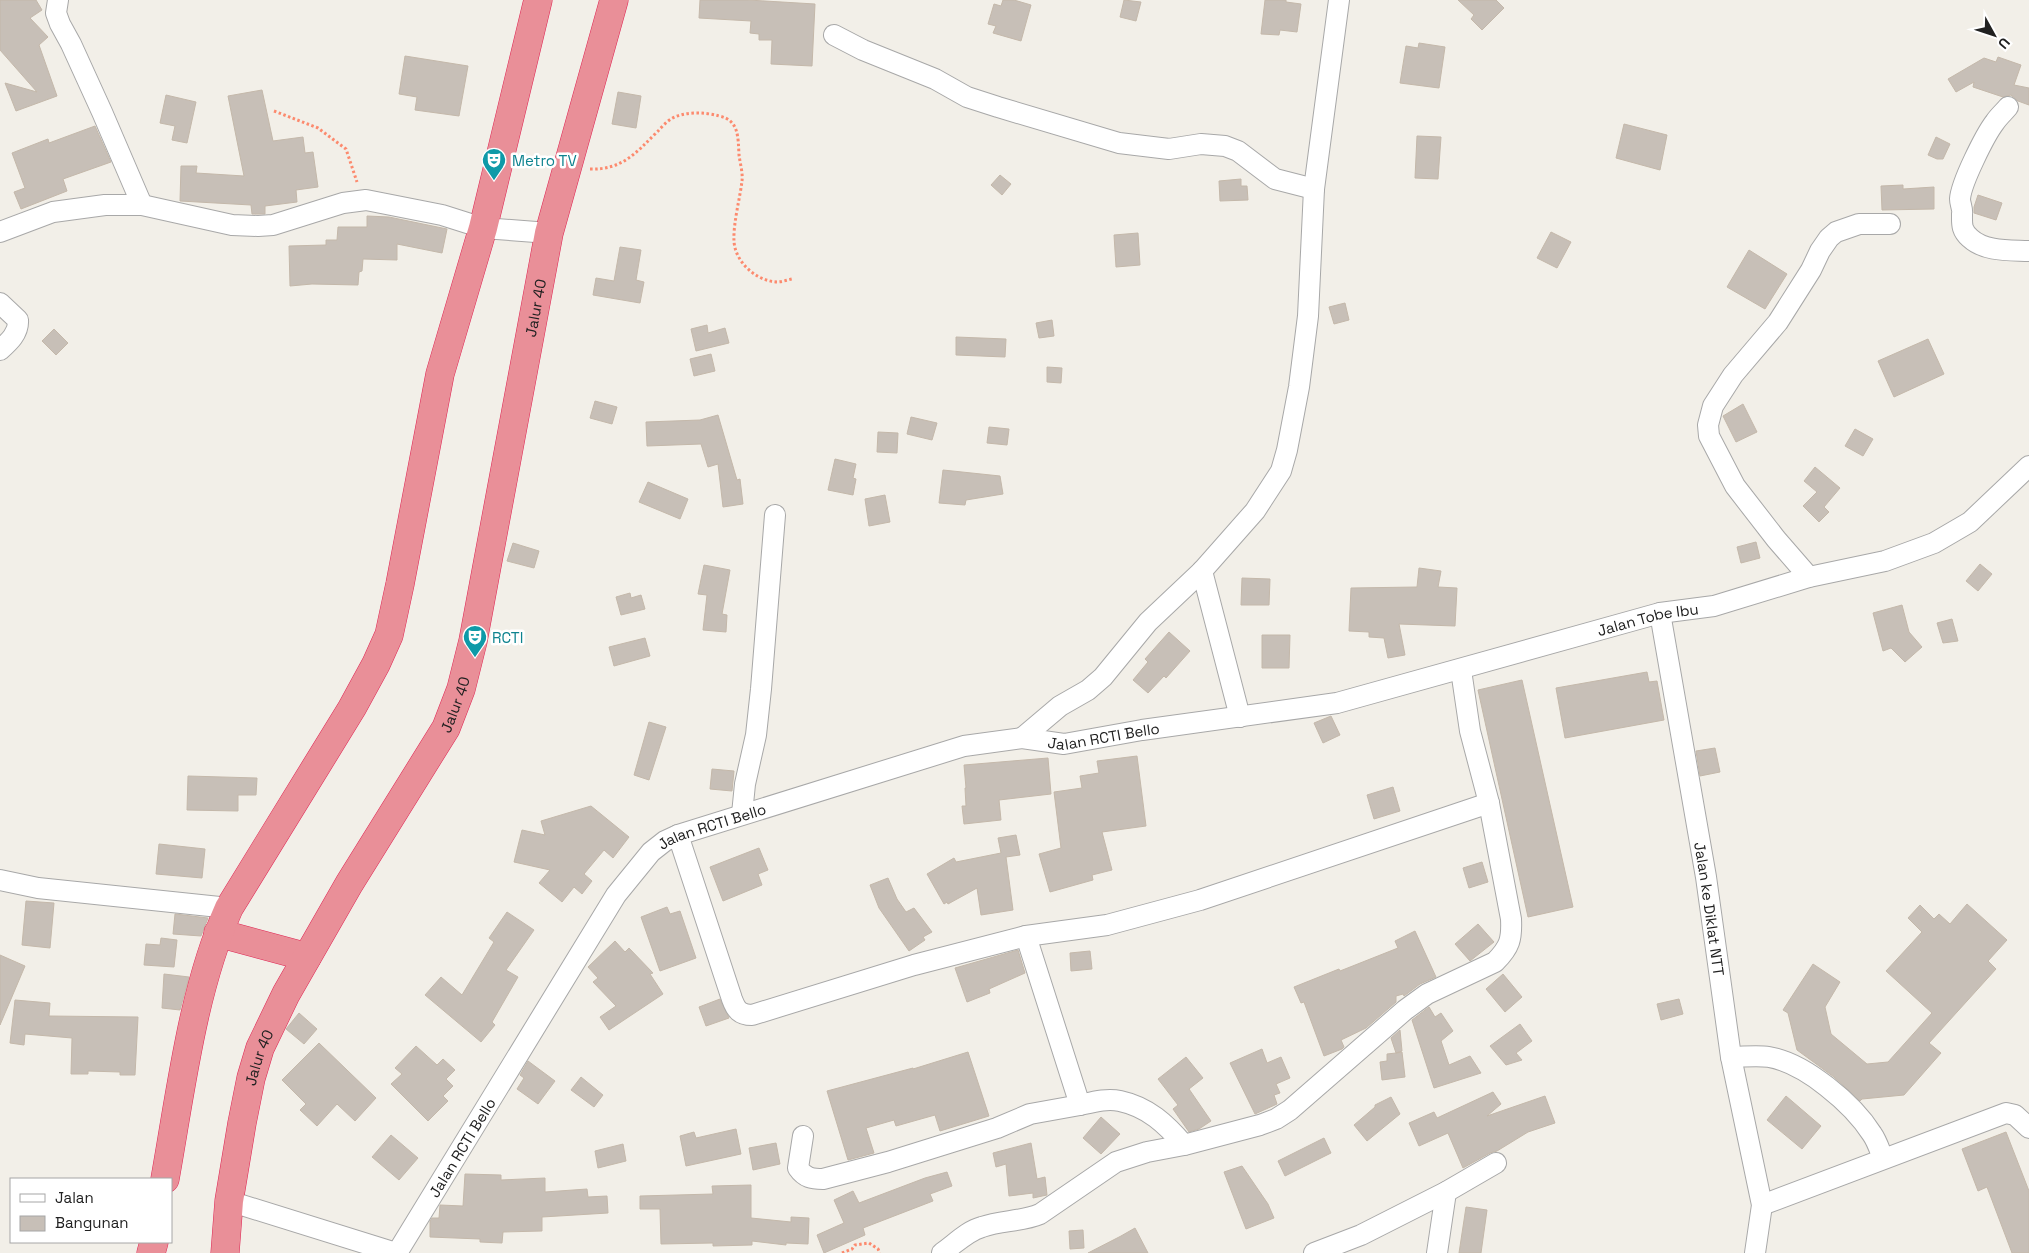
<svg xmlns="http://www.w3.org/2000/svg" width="2029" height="1253" viewBox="0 0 2029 1253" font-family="'Space Grotesk',sans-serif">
  <rect width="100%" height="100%" fill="#f2efe8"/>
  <path fill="#c7bfb7" stroke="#c4b8aa" d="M0 0H36L42 10 30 18 48 37 39 45 57 96 16 111 5 83 37 92 0 50Z
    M700 0H748L815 4 812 66 771 64 772 40H759V34L750 33 751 21 699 18Z
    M1003 0H1014L1031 5 1021 41 993 33 996 26 988 24 994 4 1001 6Z
    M1124 0 1141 2 1136 21 1120 17Z
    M1265 0H1286V2L1301 4 1297 32 1280 30 1279 35 1261 34Z
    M1458 0H1496L1504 8 1482 30 1471 19 1474 15Z
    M1419 43 1445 47 1439 88 1400 83 1406 46 1418 48Z
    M405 56 468 66 459 116 415 110 417 97 399 94Z
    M1998 57 2021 65 2014 85 2029 88V105L2018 101 2011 95 2003 97 1973 87 1974 82 1956 92 1948 79 1984 58 1996 62Z
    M262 90 273 141 303 137 305 153 313 152 318 187 296 190 297 202 265 206V214H252L251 205 180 201 181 166H197L196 173 244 176 228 96Z
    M618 92 641 96 636 128 612 124Z
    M166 95 196 102 187 143 172 140 175 126 160 123Z
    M1624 124 1667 135 1660 170 1616 158Z
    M95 126 111 162 63 179 67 191 21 209 14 192 25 188 12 153 48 139 49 143Z
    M1417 136 1441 137 1438 179 1415 178Z
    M1936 137 1950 144 1943 159H1937L1928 155Z
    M1000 175 1011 184 1002 195 991 185Z
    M1241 179V186H1247L1248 200 1220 201 1219 181Z
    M1903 185V189L1934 187V209L1882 210 1881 186Z
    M1978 195 2002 203 1996 220 1974 213V207Z
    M367 216 389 217 447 229 442 253 397 244V260L363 259 362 271 359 272 358 285 312 284 290 286 289 246 326 245V240H337L338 227H367Z
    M1551 232 1571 242 1557 268 1537 258Z
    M1138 233 1140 265 1116 267 1114 235Z
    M620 247 641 250 636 280 644 282 640 303 593 295 596 278 614 281Z
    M1749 250 1787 274 1765 309 1727 287Z
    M1345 303 1349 320 1334 324 1329 307Z
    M1052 320 1054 336 1039 338 1036 323Z
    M707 325 708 333 725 328 729 343 696 351 691 329Z
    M54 329 68 343 56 355 42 341Z
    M956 337 1006 339 1005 357 956 355Z
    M1928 339 1944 374 1894 397 1878 361Z
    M711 354 715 371 694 376 690 359Z
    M1047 367 1062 368 1061 383 1047 382Z
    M595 401 617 407 612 424 590 418Z
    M1743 404 1757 432 1736 442 1723 416Z
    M718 415 737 480 740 479 743 504 723 507 718 464 708 467 701 444 647 446 646 422 700 420Z
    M911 417 937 423 932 440 907 434Z
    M989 427 1009 429 1007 445 987 443Z
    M1855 429 1873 439 1863 456 1845 446Z
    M878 432 898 433 897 453 877 452Z
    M835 459 856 464 853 478 856 479 853 495 828 490Z
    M1815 467 1840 488 1824 507 1829 512 1819 522 1803 506 1817 492 1804 481Z
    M943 470 1000 476 1003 494 966 500 965 505 939 503Z
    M648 482 688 499 680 519 639 502Z
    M885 495 890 522 869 526 865 499Z
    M1756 542 1760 558 1741 563 1737 547Z
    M513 543 539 551 534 568 507 561Z
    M1980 564 1992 574 1978 591 1966 581Z
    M704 565 730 570 722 614 727 615 726 632 703 630 707 595 698 594Z
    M1419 568 1441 571 1438 587 1457 588 1455 626 1399 624 1405 655 1388 658 1384 638 1369 637V632L1349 631 1351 588 1417 587Z
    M1242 578 1270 579 1269 605H1241Z
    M630 593 631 598 641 595 645 609 621 615 616 597Z
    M1902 605 1909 632 1922 647 1905 662 1891 648 1883 651 1873 613Z
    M1952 619 1958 641 1943 643 1937 623Z
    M1169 632 1190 651 1166 678 1164 676 1148 693 1133 680 1148 662 1145 659Z
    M1262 635H1290L1289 668H1262Z
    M645 638 650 656 614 666 609 647Z
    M1647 672 1649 682 1657 681 1664 720 1565 738 1556 688Z
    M1522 680 1573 907 1528 917 1478 690Z
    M1331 716 1340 735 1323 743 1314 723Z
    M649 722 666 727 649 780 634 775Z
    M1715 748 1720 772 1700 776 1696 751Z
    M1137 756 1146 826 1102 832 1112 870 1092 875 1093 880 1050 892 1039 854 1061 848 1054 792 1082 788 1080 776 1099 773 1097 761Z
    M1048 758 1051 794 999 800 1001 820 964 824 962 806H966L965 788H966L964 765Z
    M712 769 734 771 732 791 710 789Z
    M188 776 257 778 256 795H238V811L187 810Z
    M1393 787 1400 811 1374 819 1367 795Z
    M591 806 629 837 613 858 604 850 584 874 592 881 582 894 574 887 562 902 539 883 550 870 514 862 522 830 545 835 541 821Z
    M1016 835 1020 855 1006 857 1013 910 981 915 977 888 948 904 947 902 944 904 927 874 954 858 956 862 1001 853 998 838Z
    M159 844 205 849 202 878 156 874Z
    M759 848 768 870 758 874 762 885 723 901 710 867Z
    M1482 862 1488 882 1469 888 1463 868Z
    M888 878 897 899 906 912 914 908 932 932 923 937 925 940 909 951 879 908 870 885Z
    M26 901 54 903 50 948 22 945Z
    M1967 904 2007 940 1988 961 1996 969 1929 1043 1941 1053 1904 1095 1862 1099 1860 1101 1834 1077 1797 1050 1788 1013 1783 1010 1813 964 1840 982 1825 1007 1831 1034 1867 1064 1888 1062 1932 1013 1886 971 1922 932 1908 918 1920 905 1934 919 1939 914 1950 924Z
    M667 907 670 914 680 911 696 958 660 971 641 917Z
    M507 912 534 930 506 970 518 977 492 1022 495 1025 481 1042 425 995 441 977 462 995 494 942 489 938Z
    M175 914 208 918 201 936 173 934Z
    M1478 924 1494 942 1470 961 1455 944Z
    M1415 931 1436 977 1420 984 1404 996 1403 994 1396 996V1002L1366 1028 1341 1040 1344 1047 1342 1049 1324 1056 1304 1002 1301 1003 1294 987 1339 969 1340 971 1398 948 1395 941Z
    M161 938 177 940 174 967 144 965 146 944 160 945Z
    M615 941 625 952 629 948 653 973 650 974 663 994 609 1030 600 1017 616 1006 593 982 598 978 588 967Z
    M1018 950 1025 973 989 989 990 993 967 1002 955 968Z
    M1090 951 1092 969 1071 971 1070 953Z
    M0 955 25 966 0 1025Z
    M164 974 189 977 180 1010 162 1008Z
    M1503 974 1522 997 1505 1012 1486 989Z
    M720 999 729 1018 706 1026 699 1007Z
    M1679 999 1683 1014 1661 1020 1657 1004Z
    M15 1000 50 1003 49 1016 138 1017 135 1075H120V1072L88 1071V1074H71L72 1038 25 1034 24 1045 10 1043Z
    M1429 1007 1435 1017 1441 1013 1453 1031 1441 1041 1449 1065 1470 1056 1481 1073 1434 1088 1412 1020Z
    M299 1013 317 1029 304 1044 286 1029Z
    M1520 1024 1532 1041 1516 1053 1522 1060 1506 1065 1490 1046Z
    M1400 1030 1402 1051 1396 1053 1402 1052 1405 1077 1382 1080 1380 1062 1387 1061V1054L1396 1053 1391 1038Z
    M319 1043 376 1098 355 1121 337 1104 317 1126 300 1110 306 1104 282 1080Z
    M416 1046 437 1065 443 1059 455 1070 446 1079 453 1086 443 1096 448 1101 428 1121 391 1084 402 1074 395 1068Z
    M1262 1049 1267 1063 1281 1057 1290 1078 1276 1084 1280 1093 1274 1095 1277 1104 1255 1114 1230 1063Z
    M968 1052 989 1116 940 1131 935 1115 896 1126 894 1120 866 1128 874 1153 848 1160 827 1091 913 1068V1069Z
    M1186 1057 1203 1078 1189 1089 1211 1121 1199 1129 1189 1132 1173 1109 1178 1105 1158 1079Z
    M528 1061 555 1081 538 1104 517 1089 524 1078 520 1075Z
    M581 1077 603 1095 594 1107 571 1090Z
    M1493 1092 1501 1104 1487 1116 1545 1096 1555 1123 1528 1132 1497 1151 1490 1153 1463 1168 1448 1133 1419 1146 1409 1123 1434 1112 1437 1118Z
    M1786 1096 1821 1126 1802 1149 1767 1120Z
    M1391 1097 1400 1114 1367 1141 1354 1125 1375 1107V1105Z
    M1101 1117 1120 1134 1101 1154 1083 1138Z
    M736 1129 741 1154 686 1166 680 1136 694 1132 696 1138Z
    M2006 1132 2029 1191V1253H2012L1987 1187 1978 1191 1962 1149Z
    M391 1135 418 1158 399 1180 372 1157Z
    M1324 1138 1331 1153 1285 1176 1278 1161Z
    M776 1143 780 1164 753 1170 749 1148Z
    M1031 1143 1037 1179 1045 1177 1047 1195 1033 1198V1193L1009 1196 1006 1164 996 1167 993 1153Z
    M623 1144 626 1161 598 1168 595 1151Z
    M1242 1166 1268 1204 1274 1218 1246 1229 1224 1172Z
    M947 1172 952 1186 930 1194 933 1201 863 1228 865 1235 824 1253 817 1235 844 1223 834 1200 853 1191 859 1203 925 1178Z
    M465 1174 501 1175V1180L545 1178V1192L587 1189 588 1197 607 1196 608 1213 542 1217V1231L503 1232 502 1243 480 1242V1239L430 1237V1221L432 1218H439L440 1205 463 1206Z
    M751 1185V1218L791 1222V1217L809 1218 808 1244 786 1243V1245L752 1241V1245L713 1246V1243L661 1244 660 1209H640V1196L713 1194 712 1186Z
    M1466 1207 1487 1210 1481 1253H1459Z
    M1135 1228 1148 1253H1088L1121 1236Z
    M1083 1230 1084 1248 1070 1249 1069 1231Z"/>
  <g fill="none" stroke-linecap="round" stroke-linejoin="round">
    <g stroke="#a8a8a8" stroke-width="22">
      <g id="minor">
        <path d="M58 0 56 13 60 24 71 44 102 112 142 205"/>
        <path d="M834 35 863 50 935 79 967 97 998 107 1119 143 1169 149 1201 144 1225 146 1238 151 1275 179 1314 189"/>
        <path d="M2008 107C2004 112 1999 116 1995 122 1985 135 1961 183 1960 199 1960 204 1963 209 1962 214 1962 224 1961 230 1970 238 1985 252 2010 250 2029 251"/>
        <path d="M0 232 53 212 105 205H142L232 225 258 226 273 225 343 203 366 200 442 215 483 228 549 233"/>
        <path d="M0 303 18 320C19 333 9 342 0 350"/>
        <path d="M1202 571 1240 717"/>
        <path d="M1809 577 1776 539 1735 486 1709 436 1708 425 1713 406 1733 375 1778 322 1811 270 1820 251 1829 238 1836 232 1859 224H1890"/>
        <path id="s1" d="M1660 613 1706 877 1731 1057 1762 1205 1755 1253"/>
        <path d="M1022 738 1060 706 1088 690 1103 677 1148 622 1202 571 1255 511 1281 471 1287 450 1299 387 1308 316 1314 189 1339 0"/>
        <path d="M742 814 745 784 756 735 761 689 775 515"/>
        <path d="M678 835 732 999C736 1010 740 1015 752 1015L914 965 1026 936 1080 1105C1093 1102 1107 1098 1120 1101 1148 1107 1166 1124 1184 1145"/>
        <path d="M0 880 38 888 229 908"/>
        <path d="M1026 936 1107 925 1200 900 1489 803"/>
        <path d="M1731 1057C1743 1057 1757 1055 1769 1057 1805 1063 1853 1104 1872 1134 1877 1141 1880 1151 1883 1158"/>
        <path d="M803 1136 798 1168C805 1178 812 1179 823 1179L888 1162 997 1128 1030 1114 1080 1105"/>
        <path d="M229 1201 396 1253"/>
        <path d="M1762 1205 2006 1113 2015 1115 2029 1128"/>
        <path id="s2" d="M397 1253 616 895 651 852 665 841 678 835 964 746 1022 738 1064 744 1142 730 1337 703 1660 613 1714 606 1809 577 1885 561 1934 543 1970 522 2029 466"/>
        <path d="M942 1253C955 1244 967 1231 982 1227 1001 1220 1021 1222 1040 1214L1116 1162 1147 1152 1184 1145 1260 1125 1276 1119 1290 1110 1405 1010 1427 994 1495 962C1510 947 1512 939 1511 919L1489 803 1470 731 1461 670"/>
        <path d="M1314 1253 1361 1235 1446 1192 1496 1163"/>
        <path d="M1437 1253 1446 1192"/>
      </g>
    </g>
    <g stroke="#df2654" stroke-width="29">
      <g id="highway">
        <path d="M218 933 307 957"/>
        <path d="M165 1179C181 1090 192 992 229 908L352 708 376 664 389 635 400 584 440 374 483 228 538 0"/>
        <path d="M151 1253 154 1242"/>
        <path id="s3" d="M225 1253 229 1201 242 1123 251 1078 260 1048 286 994 349 884 446 728 461 689 473 641 549 233 614 0"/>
      </g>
    </g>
    <path stroke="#fc8a6e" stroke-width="3" stroke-dasharray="2.5 2.5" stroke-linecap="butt" d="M274 111 318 128 346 149 357 182
      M590 169C622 170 636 153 657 132 661 128 666 122 671 119 684 111 705 112 719 116 739 120 738 137 739 155 740 163 743 173 742 181 740 198 733 224 734 241 735 262 756 281 777 282 782 282 787 280 792 279
      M842 1253 852 1249 855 1245 869 1243 878 1249 880 1253"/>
    <use href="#minor" stroke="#fff" stroke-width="20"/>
    <use href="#highway" stroke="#e98f98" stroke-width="28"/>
  </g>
  <defs>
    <g id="theatre-pin" transform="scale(1.25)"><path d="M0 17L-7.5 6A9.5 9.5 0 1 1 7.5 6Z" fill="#0f9aa8" stroke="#fff"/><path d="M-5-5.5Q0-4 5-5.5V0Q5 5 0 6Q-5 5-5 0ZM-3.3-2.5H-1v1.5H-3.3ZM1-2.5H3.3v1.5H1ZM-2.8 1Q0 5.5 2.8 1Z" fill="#fff"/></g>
  </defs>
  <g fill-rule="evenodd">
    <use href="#theatre-pin" x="494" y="160"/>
    <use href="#theatre-pin" x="475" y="637"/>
  </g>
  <g text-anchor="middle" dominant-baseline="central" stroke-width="5" stroke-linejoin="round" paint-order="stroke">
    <g font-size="15" fill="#0d838f" stroke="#fff" text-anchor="start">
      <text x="512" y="160">Metro TV</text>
      <text x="492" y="637">RCTI</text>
    </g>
    <g font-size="15" fill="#212121" stroke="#fff">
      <text stroke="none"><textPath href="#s3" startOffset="1009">Jalur 40</textPath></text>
      <text stroke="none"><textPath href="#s2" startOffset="1506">Jalan Tobe Ibu</textPath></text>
      <text stroke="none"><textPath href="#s3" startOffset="604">Jalur 40</textPath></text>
      <text stroke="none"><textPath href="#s2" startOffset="948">Jalan RCTI Bello</textPath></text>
      <text stroke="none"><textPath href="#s2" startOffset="542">Jalan RCTI Bello</textPath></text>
      <text stroke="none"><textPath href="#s1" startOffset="300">Jalan ke Diklat NTT</textPath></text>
      <text stroke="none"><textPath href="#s3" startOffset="199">Jalur 40</textPath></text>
      <text stroke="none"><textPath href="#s2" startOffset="124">Jalan RCTI Bello</textPath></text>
    </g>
  </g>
  <rect x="10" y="1178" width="162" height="65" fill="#ffffff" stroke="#a6a6a6"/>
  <rect x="20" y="1194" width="25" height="8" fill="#ffffff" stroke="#a6a6a6"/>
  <text x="55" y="1203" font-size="15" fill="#212121">Jalan</text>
  <rect x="20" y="1216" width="25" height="15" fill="#c7bfb7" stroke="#a6a6a6"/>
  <text x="55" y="1228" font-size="15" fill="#212121">Bangunan</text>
  <g transform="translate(1994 35) rotate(130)" stroke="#ffffff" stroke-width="4" paint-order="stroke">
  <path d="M0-4L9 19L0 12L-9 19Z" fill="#212121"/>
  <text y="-8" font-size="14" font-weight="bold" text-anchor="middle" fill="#212121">U</text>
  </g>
</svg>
